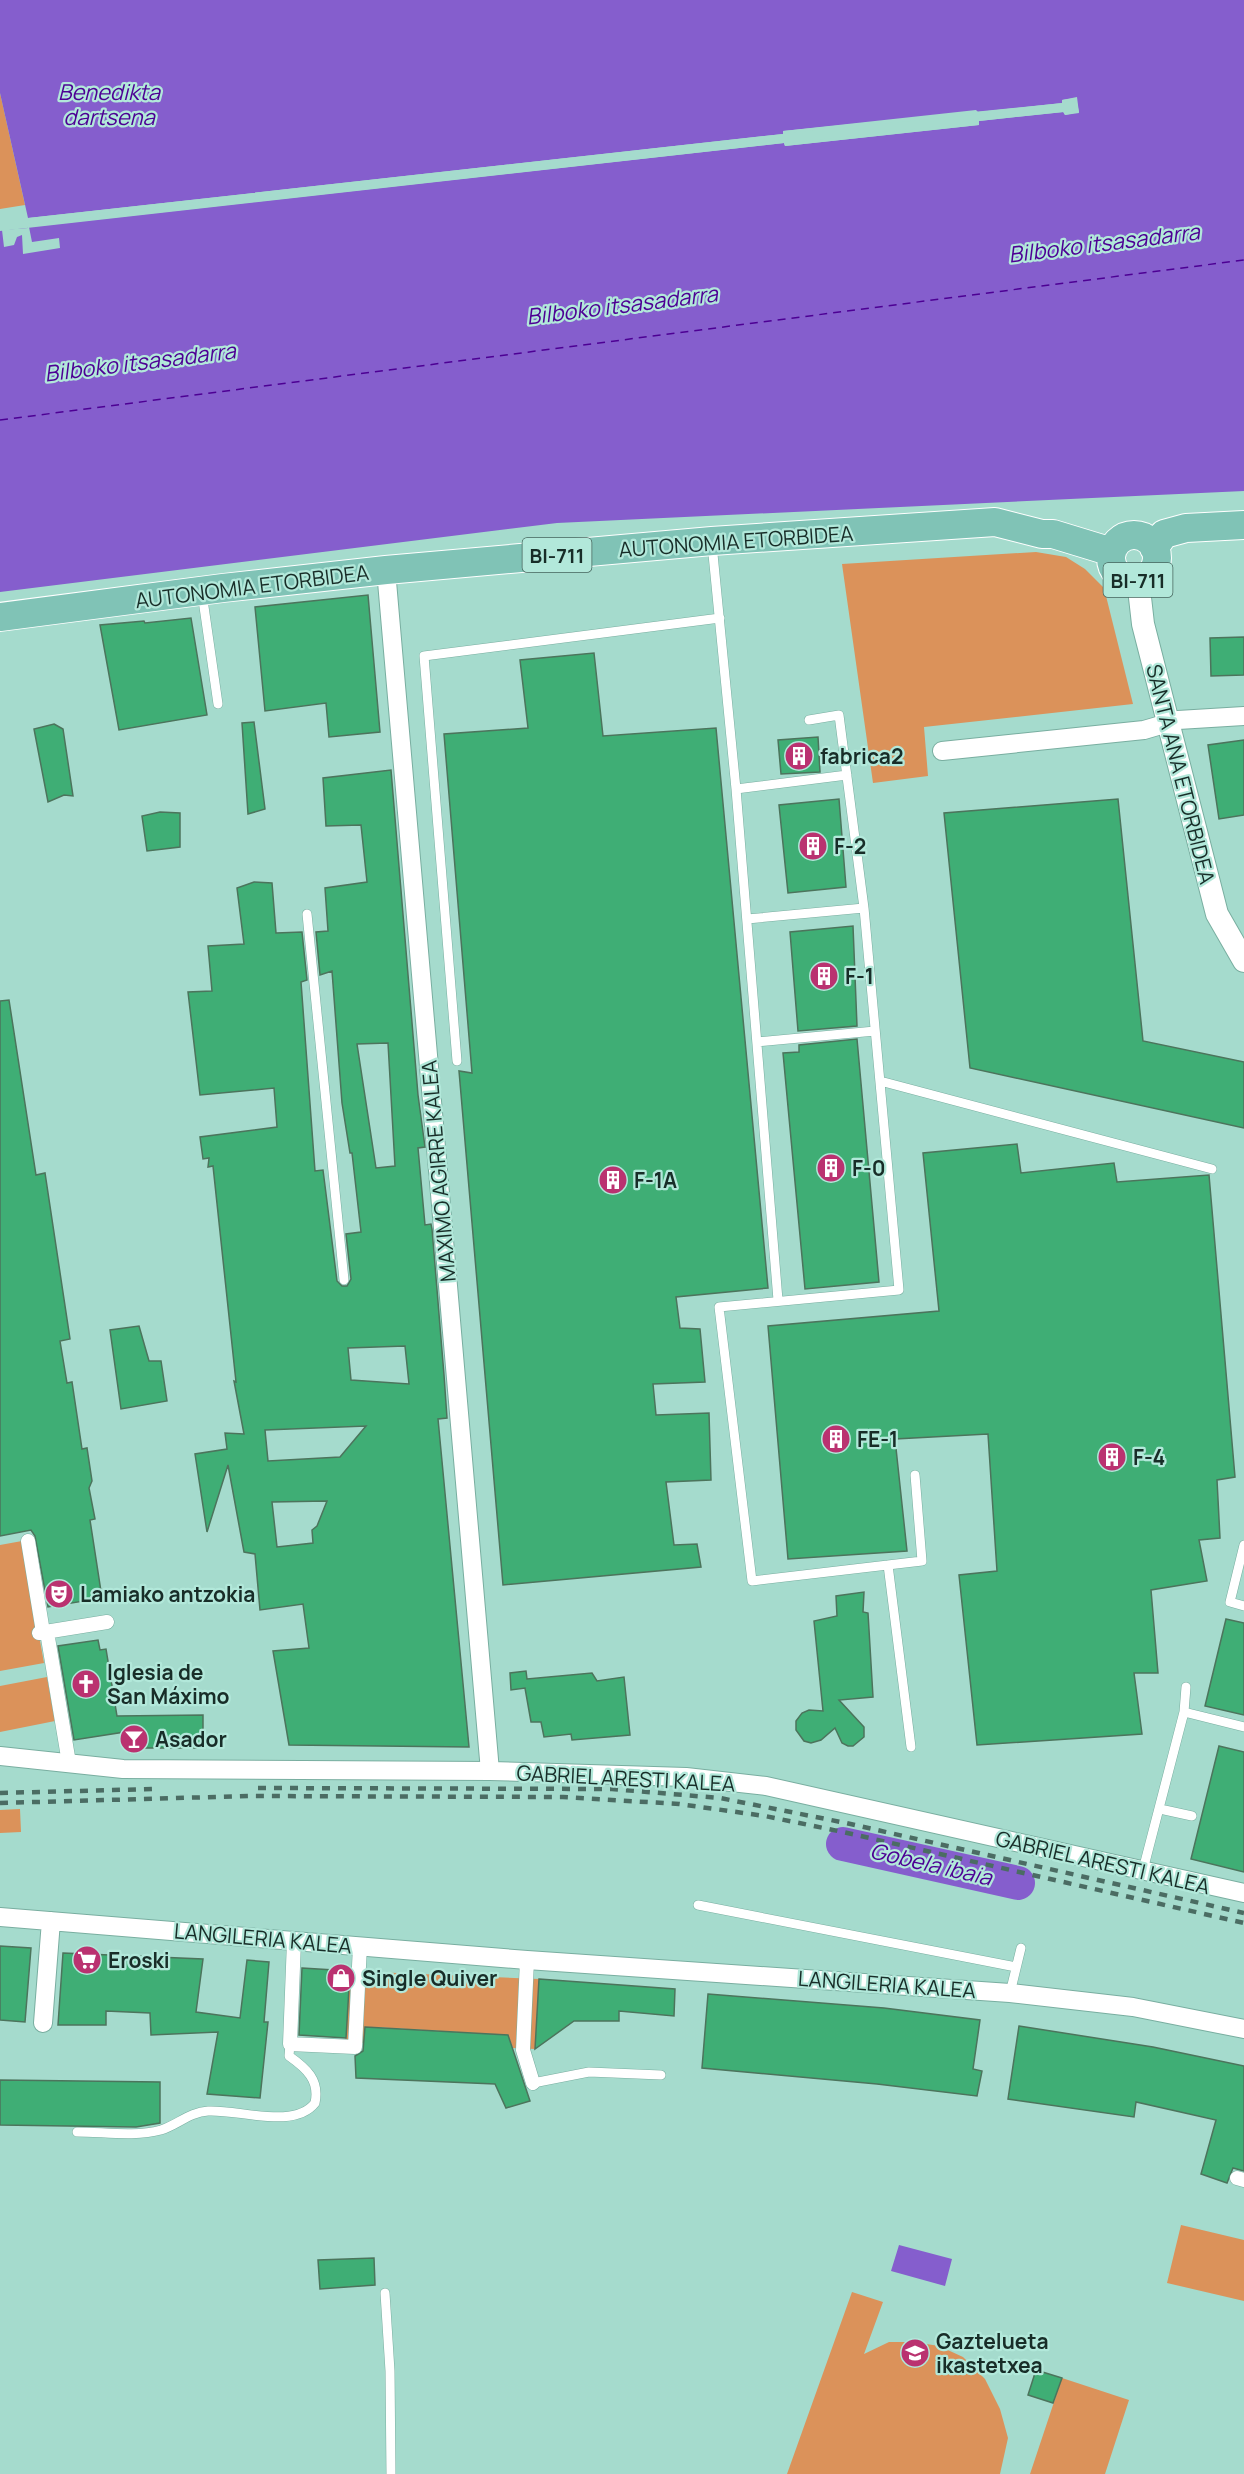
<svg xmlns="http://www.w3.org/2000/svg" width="1244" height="2474" viewBox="0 0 1244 2474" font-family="Manrope,sans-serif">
  <rect width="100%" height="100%" fill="#a5dbcd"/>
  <path fill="#db925a" d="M0 93 25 205 0 209Z
    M1036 552 1066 557 1085 569 1104 588 1133 704 924 727 928 776 873 783 842 564Z
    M22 1541 44 1663 0 1671V1545Z
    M47 1677 55 1721 0 1732V1686Z
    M20 1809 21 1832 0 1833V1810Z
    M350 1971 539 1979 535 2049 513 2048 508 2035 374 2027 373 2043H345Z
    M1181 2225 1244 2240V2301L1167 2283Z
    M852 2292 883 2302 864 2354 889 2342H914L939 2346 963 2357 985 2379 1000 2409 1008 2438 1000 2474H787Z
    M1062 2378 1129 2400 1105 2474H1030Z"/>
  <path fill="#855ecd" d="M0 0H1244V491L557 523 0 592V231L784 143 785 146 979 125V121L1064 112 1065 115 1079 112 1076 98 1062 100 1063 103 783 131V134L28 218 0 93Z
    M899 2245 952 2259 945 2286 891 2271Z"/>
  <path fill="#a5dbcd" d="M1077 97 1079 113 1065 115 1063 112 979 121V125L785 146 784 143 29 227 32 242 59 238 60 248 23 254 22 235 17 237 14 245 4 247 2 230 28 228V224L784 140 787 143 976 122 979 118 1064 109 1067 112 1075 110 1074 101 1066 102 1063 106 786 133 784 137 28 221V218L783 134V131L976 110 978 112 1062 103V100Z"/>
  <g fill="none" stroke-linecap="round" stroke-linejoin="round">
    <path stroke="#855ecd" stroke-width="34" d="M843 1844 1018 1883"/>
    <path stroke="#4d0094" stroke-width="1.5" stroke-dasharray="8 6" stroke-linecap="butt" d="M0 420 1244 260"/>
  </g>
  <path fill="#3fae75" stroke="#4c745c" stroke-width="1.5" fill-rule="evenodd" d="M368 595 380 732 329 737 326 703 265 711 255 607Z
    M191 618 207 715 119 730 100 625 144 621 145 623Z
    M1244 637V675L1211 676 1210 638Z
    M594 653 603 736 716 728 768 1288 676 1297 680 1328 700 1329 705 1382 653 1384 656 1415 709 1413 711 1480 666 1482 674 1545 697 1544 701 1567 503 1585 459 1071 472 1073 444 734 528 728 520 660Z
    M254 722 265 809 248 814 242 723Z
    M54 724 63 729 73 796 64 795 48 802 34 729Z
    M818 737 820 772 781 774 778 740Z
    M1244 740V815L1219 819 1208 745Z
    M391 770 418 1095 425 1147 418 1148 425 1225 431 1224 432 1229 444 1375 447 1418 438 1419 469 1747 289 1745 273 1651 309 1648 303 1604 260 1610 255 1554 244 1552 228 1465 207 1532 195 1454 227 1449 225 1433 244 1434 234 1381 236 1382 213 1166 208 1167 209 1158 203 1159 200 1137 277 1127 274 1088 200 1095 188 992 212 991 208 946 244 944 237 888 254 882 272 883 276 933 302 932 307 980 301 982 315 1171 323 1170 337 1281 342 1286H347L351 1279 346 1234 361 1232 352 1153H350L342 1103 332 971 320 975 316 932 328 931 325 888 367 882 361 825 326 826 323 778ZM388 1043 395 1166 376 1168 357 1044ZM405 1346 409 1384 351 1380 348 1348ZM366 1426 340 1457 268 1461 265 1430ZM327 1501 317 1526 312 1530 313 1543 277 1547 272 1502Z
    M839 799 846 887 788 893 779 805Z
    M1118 799 1143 1041 1244 1062V1128L970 1068 944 813Z
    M160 812 180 813V847L147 851 142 816Z
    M853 926 857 1026 798 1031 790 932Z
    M9 1000 36 1175 45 1173 70 1339 60 1341 67 1383 72 1382 82 1449 87 1448 92 1481 89 1488 95 1519 90 1520 102 1598 48 1607 35 1536 31 1530 0 1536V1001Z
    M857 1039 879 1282 805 1289 783 1053 799 1052V1045Z
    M1017 1144 1021 1173 1114 1163 1117 1182 1209 1175 1235 1477 1217 1480 1220 1538 1199 1540 1207 1581 1151 1590 1158 1673H1134L1142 1734 977 1745 959 1575 997 1571 988 1434 895 1439 907 1551 788 1559 768 1326 939 1311 923 1153Z
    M139 1326 149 1361H161L167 1401 121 1409 110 1330Z
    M864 1592 863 1612 868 1613 873 1697 839 1700 864 1727V1737L853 1746H848L842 1743 835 1728 821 1740 811 1743 804 1741 796 1730V1721L802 1713 809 1710 823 1711 814 1621 837 1616 836 1596Z
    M1226 1619 1244 1623V1715L1205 1706Z
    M98 1640 100 1650 106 1649 117 1716 203 1715V1748H125V1732L74 1740 58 1646Z
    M526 1671 527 1679 592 1673 597 1681 624 1677 630 1735 572 1740 571 1734 544 1737 541 1722H531L525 1688 511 1690 510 1673Z
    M1219 1746 1244 1752V1872L1191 1859Z
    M0 1946 31 1948 25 2022 0 2020Z
    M63 1953 203 1959 196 2012 240 2018 247 1960 269 1962 264 2022H268L260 2098 207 2094 218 2032 151 2035 150 2013 106 2011V2025H58Z
    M302 1968 350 1971 346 2038 299 2035Z
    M539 1979 675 1989 674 2016 619 2011V2021H574L535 2049Z
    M708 1994 884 2008 980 2020 973 2069 982 2071 977 2096 877 2084 702 2068Z
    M1019 2026 1153 2047 1244 2066V2171L1233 2168 1227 2183 1201 2174 1216 2120 1136 2102 1134 2117 1008 2099Z
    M365 2027 508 2035 530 2101 506 2108 495 2084 356 2078 355 2056 363 2051Z
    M0 2080 160 2082V2123L136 2127 0 2125Z
    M374 2258 375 2285 320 2289 318 2260Z
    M1036 2370 1062 2378 1053 2403 1028 2395Z"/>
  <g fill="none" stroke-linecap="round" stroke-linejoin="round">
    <g stroke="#79aea0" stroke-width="10">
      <path id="service" d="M712 544 736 789 778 1300
        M202 593 218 704
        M809 720 839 715 864 908 899 1290 719 1307 752 1581 922 1561 915 1475
        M736 789 847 775
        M307 914 344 1280
        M747 919 864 908
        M757 1042 875 1031
        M457 1061 424 656 720 618
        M880 1081 1212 1169
        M1244 1545 1230 1602 1244 1606
        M888 1565 911 1747
        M1184 1712 1186 1687
        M1160 1809 1192 1816
        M1143 1870 1184 1712 1244 1727
        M698 1905 1016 1967
        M1010 1993 1021 1948
        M533 2083 589 2072 661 2075
        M77 2132C104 2132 135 2137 161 2130 177 2125 190 2112 208 2111 238 2109 294 2130 315 2103 320 2080 306 2068 289 2056L290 2044
        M385 2293 390 2371 391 2474"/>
    </g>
    <g stroke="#79aea0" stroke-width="15">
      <path id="pedestrian" d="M28 1541 43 1632
        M47 1632 69 1763
        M39 1633 107 1622
        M294 1941 290 2044 355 2047 360 1946
        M527 1960 523 2050 533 2083
        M1237 2178 1244 2180"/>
    </g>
    <g stroke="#79aea0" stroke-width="20">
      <path id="minor" d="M386 570 490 1771
        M942 751 1144 730 1178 720 1244 716
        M0 1756 123 1769 490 1771 686 1777 766 1786 1244 1893
        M0 1917 527 1960 1010 1993 1133 2007 1244 2029
        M43 2023 51 1921"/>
    </g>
    <g stroke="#79aea0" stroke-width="24">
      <path id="tertiary" d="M1138 580 1143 624 1217 914 1244 961"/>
    </g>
    <g stroke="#fff" stroke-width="30">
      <path id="primary" d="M1111 558a23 23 0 1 1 46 0a23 23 0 1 1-46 0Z
        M1154 548 1164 534 1186 528 1244 525
        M0 617 223 588 386 570 712 541 995 522 1042 534H1053L1112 552"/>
    </g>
    <use href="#service" stroke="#fff" stroke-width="9"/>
    <use href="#pedestrian" stroke="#fff" stroke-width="14"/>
    <use href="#minor" stroke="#fff" stroke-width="18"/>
    <use href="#tertiary" stroke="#fff" stroke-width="22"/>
    <use href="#primary" stroke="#80c3b6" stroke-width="28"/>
    <path stroke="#4b6c63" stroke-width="4.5" stroke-dasharray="8 8" stroke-linecap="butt" d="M258 1788 612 1789 720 1798 846 1823 1244 1913
      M0 1793 153 1789
      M0 1803 249 1796 563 1797 679 1804 765 1816 843 1832 1244 1923"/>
  </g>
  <defs>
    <g id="building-disc" transform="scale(1.5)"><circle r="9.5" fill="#ba3270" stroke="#b2e8da"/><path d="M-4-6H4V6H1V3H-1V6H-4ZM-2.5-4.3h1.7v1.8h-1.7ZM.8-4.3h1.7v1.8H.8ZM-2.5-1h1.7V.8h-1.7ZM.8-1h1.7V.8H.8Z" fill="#fff"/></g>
    <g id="theatre-disc" transform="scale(1.5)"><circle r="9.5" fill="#ba3270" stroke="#b2e8da"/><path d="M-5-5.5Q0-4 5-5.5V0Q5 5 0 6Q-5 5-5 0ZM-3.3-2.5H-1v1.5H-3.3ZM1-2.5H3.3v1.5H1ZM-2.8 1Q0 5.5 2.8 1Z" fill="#fff"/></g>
    <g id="church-disc" transform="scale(1.5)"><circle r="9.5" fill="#ba3270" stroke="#b2e8da"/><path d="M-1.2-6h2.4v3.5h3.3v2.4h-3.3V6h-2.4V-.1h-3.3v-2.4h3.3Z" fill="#fff"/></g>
    <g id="bar-disc" transform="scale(1.5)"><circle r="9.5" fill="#ba3270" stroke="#b2e8da"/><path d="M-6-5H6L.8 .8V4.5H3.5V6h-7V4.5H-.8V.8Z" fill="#fff"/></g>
    <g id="supermarket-disc" transform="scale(1.5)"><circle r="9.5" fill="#ba3270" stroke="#b2e8da"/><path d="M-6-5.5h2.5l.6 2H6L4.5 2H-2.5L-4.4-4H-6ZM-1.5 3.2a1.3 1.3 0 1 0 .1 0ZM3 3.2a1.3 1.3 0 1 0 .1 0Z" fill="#fff"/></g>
    <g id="shop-disc" transform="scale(1.5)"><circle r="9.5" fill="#ba3270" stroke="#b2e8da"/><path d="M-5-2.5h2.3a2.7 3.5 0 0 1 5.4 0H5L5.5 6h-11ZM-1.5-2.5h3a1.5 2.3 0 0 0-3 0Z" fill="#fff"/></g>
    <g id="school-disc" transform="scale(1.5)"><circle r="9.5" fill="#ba3270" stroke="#b2e8da"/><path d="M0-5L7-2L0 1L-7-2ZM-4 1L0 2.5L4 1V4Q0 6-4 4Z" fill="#fff"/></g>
  </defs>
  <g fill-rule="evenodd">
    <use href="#building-disc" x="799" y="756"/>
    <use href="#building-disc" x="813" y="846"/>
    <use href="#building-disc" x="824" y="976"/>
    <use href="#building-disc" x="831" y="1168"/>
    <use href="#building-disc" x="613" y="1180"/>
    <use href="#building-disc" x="836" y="1439"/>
    <use href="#building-disc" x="1112" y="1457"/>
    <use href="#theatre-disc" x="59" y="1594"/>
    <use href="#church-disc" x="86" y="1684"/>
    <use href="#bar-disc" x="134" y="1739"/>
    <use href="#supermarket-disc" x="87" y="1960"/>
    <use href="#shop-disc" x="341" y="1978"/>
    <use href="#school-disc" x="915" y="2353"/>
  </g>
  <g text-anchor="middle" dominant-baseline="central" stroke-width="4.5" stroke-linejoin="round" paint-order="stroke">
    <g fill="#b2e8da" stroke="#46655d" stroke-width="1.5">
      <rect x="522.5" y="538" width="69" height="34" rx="4.5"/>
      <rect x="1103.5" y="563" width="69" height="34" rx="4.5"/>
    </g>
    <g font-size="20" font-weight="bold" fill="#182d28">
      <text x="557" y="555">BI-711</text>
      <text x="1138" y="580">BI-711</text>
    </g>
    <g font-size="21" fill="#182d28" stroke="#b2e8da">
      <text transform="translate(736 541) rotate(-4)">AUTONOMIA ETORBIDEA</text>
      <text transform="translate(252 586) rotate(-7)">AUTONOMIA ETORBIDEA</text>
      <text transform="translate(1181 774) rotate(76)">SANTA ANA ETORBIDEA</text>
      <text transform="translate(438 1171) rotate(-95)">MAXIMO AGIRRE KALEA</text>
      <text transform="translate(626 1778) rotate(3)">GABRIEL ARESTI KALEA</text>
      <text transform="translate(1103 1862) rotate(13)">GABRIEL ARESTI KALEA</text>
      <text transform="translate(263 1938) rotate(5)">LANGILERIA KALEA</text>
      <text transform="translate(887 1984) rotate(4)">LANGILERIA KALEA</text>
    </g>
    <g font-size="21" font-weight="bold" fill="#182d28" stroke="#b2e8da" text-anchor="start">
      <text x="820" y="756">fabrica2</text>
      <text x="834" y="846">F-2</text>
      <text x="845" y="976">F-1</text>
      <text x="852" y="1168">F-0</text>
      <text x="634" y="1180">F-1A</text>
      <text x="857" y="1439">FE-1</text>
      <text x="1133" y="1457">F-4</text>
      <text x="80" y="1594">Lamiako antzokia</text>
      <text x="107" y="1672">Iglesia de<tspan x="107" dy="24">San Máximo</tspan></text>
      <text x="155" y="1739">Asador</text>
      <text x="108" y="1960">Eroski</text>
      <text x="362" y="1978">Single Quiver</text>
      <text x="936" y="2341">Gaztelueta<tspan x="936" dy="24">ikastetxea</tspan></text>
    </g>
    <g font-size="22" font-style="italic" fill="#4d0094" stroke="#b2e8da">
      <text x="109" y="92">Benedikta<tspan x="109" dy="25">dartsena</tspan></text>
      <text transform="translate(1104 243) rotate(-7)">Bilboko itsasadarra</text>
      <text transform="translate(622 305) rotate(-7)">Bilboko itsasadarra</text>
      <text transform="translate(140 362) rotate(-7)">Bilboko itsasadarra</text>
      <text transform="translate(931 1864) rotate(13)">Gobela ibaia</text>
    </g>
  </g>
</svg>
